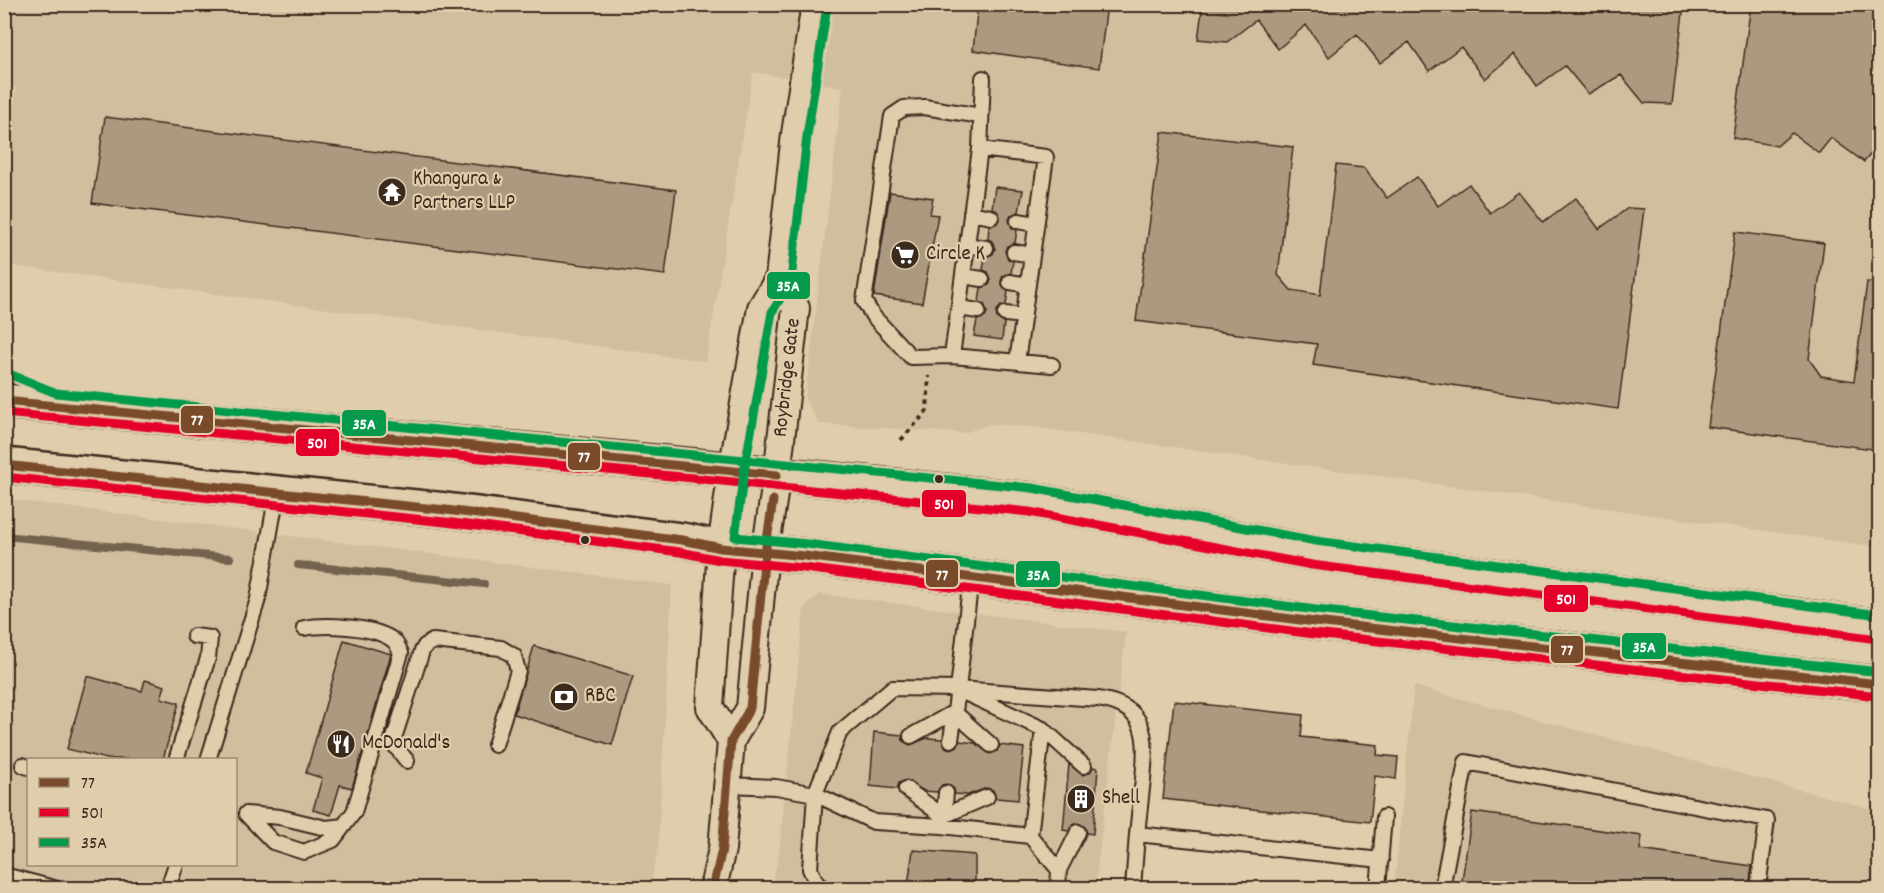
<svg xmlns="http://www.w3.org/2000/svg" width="1884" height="893" viewBox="0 0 1884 893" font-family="Dekko,sans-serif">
  <rect width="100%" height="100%" fill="#dfcdab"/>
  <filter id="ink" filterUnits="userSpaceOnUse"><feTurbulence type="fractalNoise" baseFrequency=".0167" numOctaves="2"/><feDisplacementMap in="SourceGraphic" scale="12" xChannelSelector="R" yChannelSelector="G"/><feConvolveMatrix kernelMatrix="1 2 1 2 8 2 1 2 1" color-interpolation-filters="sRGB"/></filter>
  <g filter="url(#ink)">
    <path fill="#d0be9e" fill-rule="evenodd" d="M4 5H1879V547L1032 427 990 424 964 433 819 424 805 399 843 87 753 72 706 361 5 265V210L16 88 5 85Z
      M5 499 672 585 658 848 650 888H5ZM28 760H236V864H28Z
      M820 594 1126 632 1095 888H771L779 854 804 608Z
      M1414 686 1879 811V888H1394Z"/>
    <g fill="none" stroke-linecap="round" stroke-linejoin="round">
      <path stroke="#73624e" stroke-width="8" d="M4 536 230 558
        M298 565 484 584"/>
    </g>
    <path fill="#ac9a80" stroke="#3b2a1e" stroke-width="1.5" d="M978 4H1107L1099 68 973 50Z
      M1203 4H1684L1672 104 1644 103 1621 75 1588 94 1565 66 1537 86 1515 54 1485 79 1461 47 1429 71 1409 42 1380 63 1357 34 1329 57 1306 25 1278 49 1256 20 1227 42 1198 39Z
      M1751 4H1880V143L1864 162 1831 138 1819 153 1792 133 1777 146 1733 138Z
      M105 117 676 190 665 275 92 203Z
      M1162 132 1293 147 1278 275 1291 290 1320 295 1336 165 1364 168 1387 198 1417 177 1438 206 1469 184 1490 213 1519 192 1543 222 1576 198 1599 229 1628 208 1644 209 1618 409 1313 365 1317 344 1136 321Z
      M995 187 1023 190 1019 212 1011 215 1009 220 1012 228 1017 230 1015 243 1007 246 1005 251 1008 259 1013 261 1011 273 1003 276 1001 281 1004 289 1008 291 1006 305 1001 306 996 312 997 318 1004 323 1002 340 974 336 977 320 985 317 987 312 984 304 979 302 981 288 989 285 991 280 988 272 983 270 985 257 993 254 995 249 992 241 988 239 989 226 997 223 1000 218 997 211 992 208Z
      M890 192 933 198 930 214 938 215 922 303 874 296Z
      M1735 232 1824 243 1809 359 1821 376 1854 381 1867 282 1880 283V450L1708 427Z
      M344 640 391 654 352 788 340 785 331 815 313 810 322 778 306 773Z
      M534 646 633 676 612 745 514 714Z
      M87 676 142 691 145 680 165 686 161 698 179 703 163 759H107L67 749Z
      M1174 701 1303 715 1301 737 1378 745 1377 755 1398 757 1396 779 1375 776 1370 822 1163 799Z
      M874 732 902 735 903 741 910 745 927 738 942 739 945 747 950 749 958 746 960 741 975 743 990 754 997 751 1000 745 1024 748 1018 800 996 798 993 790 987 788 968 795 955 794 954 789 947 784 942 785 937 792 924 791 906 780 899 783 897 789 870 786Z
      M1069 764 1083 775 1090 772 1093 767 1098 768 1093 834 1087 833 1085 827 1078 823 1073 825 1069 831 1063 830Z
      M1472 812 1642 836 1640 850 1752 866 1749 888H1461Z
      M913 850 975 855V888H946L908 885Z"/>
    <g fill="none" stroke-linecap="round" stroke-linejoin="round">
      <g stroke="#3b2a1e" stroke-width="18">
        <path id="service" d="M983 78 980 149 952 356 1052 365
          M980 149 1046 157 1017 362
          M971 213 991 217
          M1018 221 1036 224
          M967 245 986 248
          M1014 252 1032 255
          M963 276 982 279
          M1010 282 1028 285
          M959 308 978 311
          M1005 314 1024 316
          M952 356 911 357 873 316 864 301 892 116 904 108 924 107 981 116
          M958 689 1098 699C1148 706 1147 737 1143 779 1141 797 1139 816 1137 834L1381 860
          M1043 729 1084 766
          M911 736 954 712 991 745
          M951 740 958 689
          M176 760 208 658 210 638 194 636
          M208 760 258 599 277 493
          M407 761 395 746 394 738 422 651 425 646 433 641 501 648 514 656 518 671 495 745
          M23 765 28 767
          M727 785 776 787 815 794 840 732 892 688 958 689 971 578
          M906 789 943 816 987 797
          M246 814 273 842 304 852 333 840 354 812 401 653C399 649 397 644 394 641 377 626 324 624 304 628
          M246 814 280 817 326 828 344 826
          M943 824 946 793
          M1030 836 1059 870 1058 888
          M1059 870 1078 832
          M4 875 54 888
          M168 888 176 864
          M824 888 817 884 810 869 815 794 874 822 942 826 1030 836 1043 729 965 693
          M1133 888 1137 834
          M1378 888 1384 817
          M1442 888 1466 762 1767 820 1758 888"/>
      </g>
      <g stroke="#3b2a1e" stroke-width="30">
        <g id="minor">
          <path d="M731 741 710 707 721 548 732 470 761 308 779 278 795 134 815 4"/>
          <path id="s1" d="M713 888 722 849 731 741 750 708 765 553 777 475 796 308 779 278"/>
        </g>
      </g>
      <g stroke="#3b2a1e" stroke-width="38">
        <path id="primary" d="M4 401 694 466 1031 500 1314 553 1880 627
          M4 465 446 510 682 540 721 548 805 556 1315 622 1880 684"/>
      </g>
      <path stroke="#3b2a1e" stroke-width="4" stroke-dasharray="4.5 4.5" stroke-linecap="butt" d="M901 440 927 411 929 376"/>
      <use href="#service" stroke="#dfcdab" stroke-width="14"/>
      <use href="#minor" stroke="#dfcdab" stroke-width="26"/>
      <use href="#primary" stroke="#dfcdab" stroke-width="33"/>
      <g stroke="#dfcdab" stroke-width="14">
        <path id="bus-1" d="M4 401 777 475
          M4 465 446 510 682 540 721 548 805 556 1315 622 1880 684
          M713 888 722 849 731 741 750 708 765 553 773 500"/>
      </g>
      <g stroke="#dfcdab" stroke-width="14">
        <path id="bus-2" d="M4 413 693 478 1029 512 1312 565 1878 639
          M4 477 445 522 680 552 720 560 804 568 1314 634 1879 696"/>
      </g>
      <g stroke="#dfcdab" stroke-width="14">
        <path id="bus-3" d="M827 6 807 136 791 281 772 312 744 472 735 537 807 544 1316 610 1880 672
          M9 374 56 393 1032 488 1316 541 1880 615"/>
      </g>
      <use href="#bus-1" stroke="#7a4b2a" stroke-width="9"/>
      <use href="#bus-2" stroke="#e4002b" stroke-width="9"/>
      <use href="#bus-3" stroke="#069a4c" stroke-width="9"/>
    </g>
  </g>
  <defs>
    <g id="temple-disc" transform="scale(1.5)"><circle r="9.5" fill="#3b2a1e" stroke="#dfcdab"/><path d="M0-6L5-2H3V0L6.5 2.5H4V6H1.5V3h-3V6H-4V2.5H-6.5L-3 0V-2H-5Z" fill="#fff"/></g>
    <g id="supermarket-disc" transform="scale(1.5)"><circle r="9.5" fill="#3b2a1e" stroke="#dfcdab"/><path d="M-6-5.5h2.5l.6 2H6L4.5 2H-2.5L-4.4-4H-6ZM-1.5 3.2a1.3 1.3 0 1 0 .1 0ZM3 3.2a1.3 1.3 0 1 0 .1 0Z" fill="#fff"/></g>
    <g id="bank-disc" transform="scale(1.5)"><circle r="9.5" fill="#3b2a1e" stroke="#dfcdab"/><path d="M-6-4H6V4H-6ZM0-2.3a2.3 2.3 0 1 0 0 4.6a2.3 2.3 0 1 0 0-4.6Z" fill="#fff"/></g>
    <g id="restaurant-disc" transform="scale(1.5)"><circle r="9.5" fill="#3b2a1e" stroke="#dfcdab"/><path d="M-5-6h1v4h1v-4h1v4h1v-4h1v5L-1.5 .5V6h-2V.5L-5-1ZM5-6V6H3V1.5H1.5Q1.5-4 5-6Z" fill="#fff"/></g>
    <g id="building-disc" transform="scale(1.5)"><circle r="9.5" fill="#3b2a1e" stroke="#dfcdab"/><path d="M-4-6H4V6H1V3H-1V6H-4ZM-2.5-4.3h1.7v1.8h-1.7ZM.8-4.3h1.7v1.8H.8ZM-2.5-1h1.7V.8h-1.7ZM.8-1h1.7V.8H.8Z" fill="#fff"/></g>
  </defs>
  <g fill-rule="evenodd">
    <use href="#temple-disc" x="392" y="192"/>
    <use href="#supermarket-disc" x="905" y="255"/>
    <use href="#bank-disc" x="564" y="697"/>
    <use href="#restaurant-disc" x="341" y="744"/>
    <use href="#building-disc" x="1081" y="799"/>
  </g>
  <g fill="#3b2a1e" stroke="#dfcdab" stroke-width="2">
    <circle cx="939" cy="479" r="5"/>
    <circle cx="585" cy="540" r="5"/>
  </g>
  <g text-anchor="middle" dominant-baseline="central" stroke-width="4.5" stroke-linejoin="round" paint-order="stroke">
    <g font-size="21" fill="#3b2a1e" stroke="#dfcdab" text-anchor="start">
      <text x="413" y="180">Khangura &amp;<tspan x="413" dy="24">Partners LLP</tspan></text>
      <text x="926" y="255">Circle K</text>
      <text x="585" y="697">RBC</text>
      <text x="362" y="744">McDonald's</text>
      <text x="1102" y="799">Shell</text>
    </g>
    <g font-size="21" fill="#3b2a1e" stroke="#dfcdab">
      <text stroke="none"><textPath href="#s1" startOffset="519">Roybridge Gate</textPath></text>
    </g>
  </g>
  <g stroke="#dfcdab" stroke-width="2">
    <rect x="766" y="271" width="45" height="29" rx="6" fill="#069a4c"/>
    <rect x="180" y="405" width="34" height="29" rx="6" fill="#7a4b2a"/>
    <rect x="341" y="409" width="46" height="28" rx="6" fill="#069a4c"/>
    <rect x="295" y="428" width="45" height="29" rx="6" fill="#e4002b"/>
    <rect x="567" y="442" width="34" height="29" rx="6" fill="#7a4b2a"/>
    <rect x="921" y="489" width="46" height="29" rx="6" fill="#e4002b"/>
    <rect x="925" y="559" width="34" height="29" rx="6" fill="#7a4b2a"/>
    <rect x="1015" y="560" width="46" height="28" rx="6" fill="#069a4c"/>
    <rect x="1543" y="584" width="46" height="29" rx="6" fill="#e4002b"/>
    <rect x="1621" y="632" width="46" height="28" rx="6" fill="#069a4c"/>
    <rect x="1550" y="635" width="34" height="29" rx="6" fill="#7a4b2a"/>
  </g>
  <g font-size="16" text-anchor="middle" font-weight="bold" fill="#fff">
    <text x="788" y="291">35A</text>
    <text x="197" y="425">77</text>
    <text x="364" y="429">35A</text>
    <text x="317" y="448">501</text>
    <text x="584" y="462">77</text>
    <text x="944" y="509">501</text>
    <text x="942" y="580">77</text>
    <text x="1038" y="580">35A</text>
    <text x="1566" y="604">501</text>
    <text x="1644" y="652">35A</text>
    <text x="1567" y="655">77</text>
  </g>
  <rect width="1884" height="893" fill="none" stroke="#dfcdab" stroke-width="24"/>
  <rect x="12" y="12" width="1860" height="869" fill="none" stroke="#3b2a1e" stroke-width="2" filter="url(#ink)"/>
  <rect x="27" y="758" width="210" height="108" fill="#dfcdab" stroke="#9d8c73" stroke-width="1.5"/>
  <rect x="39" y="778" width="30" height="9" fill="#7a4b2a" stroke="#9d8c73" stroke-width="1.5"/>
  <text x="81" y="788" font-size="18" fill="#3b2a1e">77</text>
  <rect x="39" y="808" width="30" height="9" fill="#e4002b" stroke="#9d8c73" stroke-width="1.5"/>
  <text x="81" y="818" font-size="18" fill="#3b2a1e">501</text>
  <rect x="39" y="838" width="30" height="9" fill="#069a4c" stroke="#9d8c73" stroke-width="1.5"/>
  <text x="81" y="848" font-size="18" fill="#3b2a1e">35A</text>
</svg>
